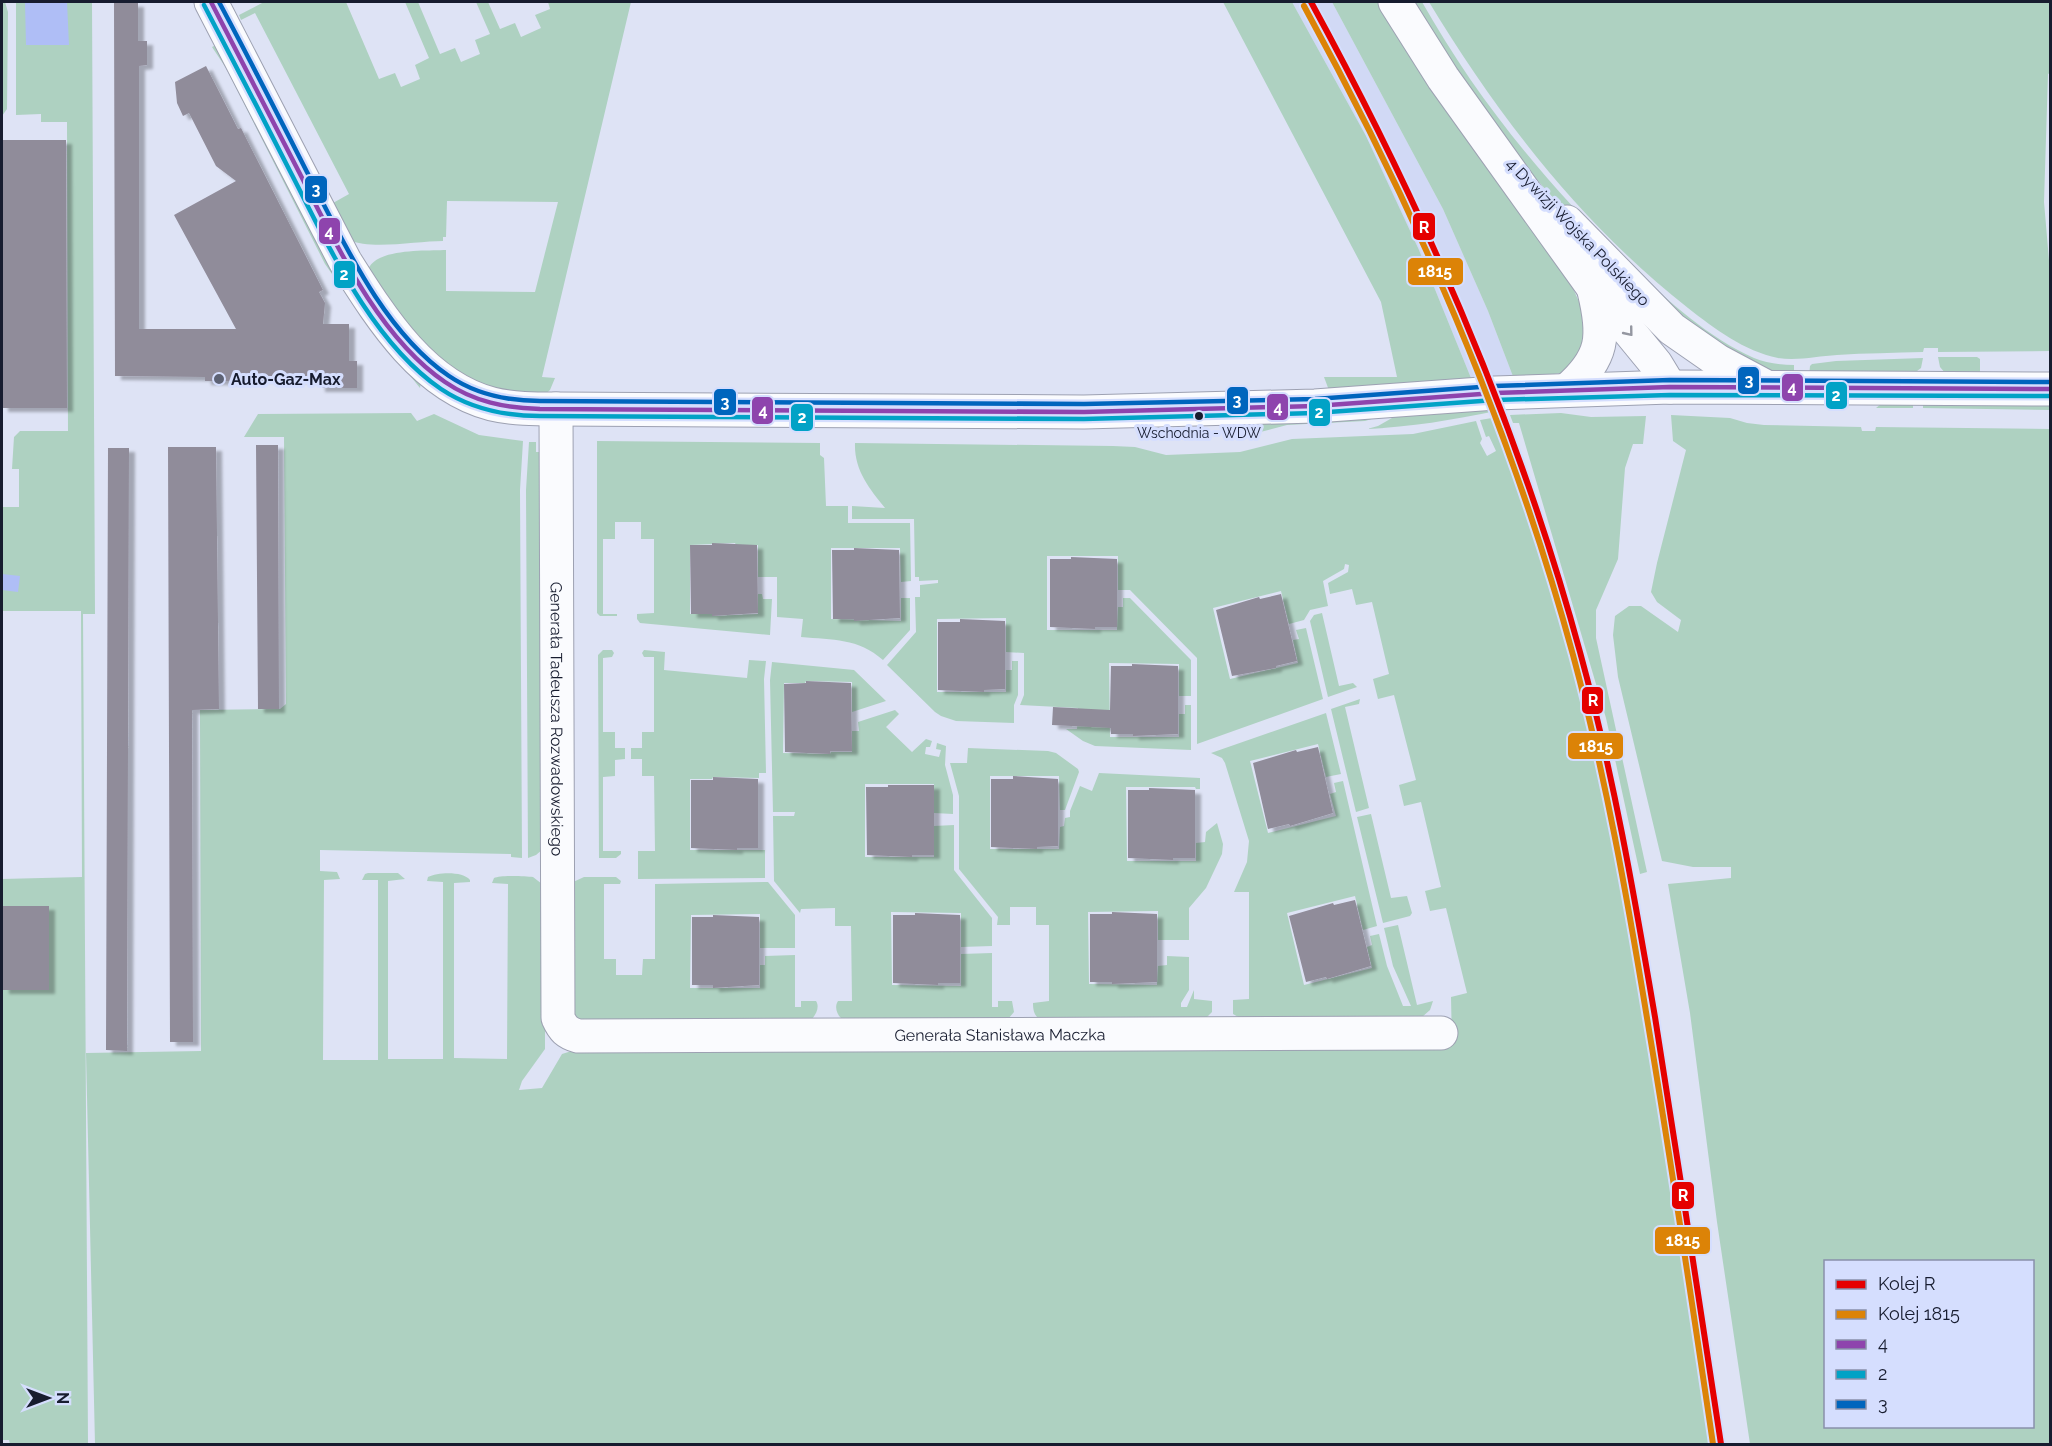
<svg xmlns="http://www.w3.org/2000/svg" width="2052" height="1446" viewBox="0 0 2052 1446" font-family="Raleway,sans-serif">
  <defs>
    <filter id="shadow"><feDropShadow dx="6" dy="4" stdDeviation="1.5" flood-color="#0004"/></filter>
  </defs>
  <rect width="100%" height="100%" fill="#dee3f5"/>
  <path fill="#d1d9f5" d="M1292 2H1332L1443 209 1488 311 1514 379 1473 383 1419 250 1366 136Z"/>
  <path fill="#aed1c1" fill-rule="evenodd" d="M2 2H5L8 12 7 109 2 116Z
    M16 2H92L95 614H83L88 1444H10L9 1440H2V879L82 877 81 611H2V507H19V469H12L14 437 20 431H68L67 122H41V114L16 115Z
    M264 2H346L379 79 395 73 401 87 420 79 415 65 429 58 405 2H418L440 54 455 48 461 62 480 54 475 40 490 34 476 2H488L500 29 515 23 521 37 541 28 535 15 550 9 548 2H631L542 377 555 378 550 390 541 398 476 386 415 337 368 270C375 248 427 251 446 250V291L535 292 558 202 447 201 446 237H443V241C418 241 371 250 349 240L333 203 349 194 255 13 241 20 239 15Z
    M1223 2H1292L1366 136 1419 250 1473 383 1330 393 1324 377H1397L1381 302Z
    M1332 2H1380L1572 286 1588 322V348L1562 373 1514 379 1488 311 1443 209Z
    M1412 2H1422C1437 28 1453 54 1470 79 1518 148 1573 211 1634 268 1669 302 1709 338 1754 358 1766 363 1781 365 1794 365V376L1764 371 1707 345 1565 211 1538 181 1495 127Z
    M1429 2H2050V73L2048 74 2044 202 2050 272V351L1938 352V348H1924L1923 352C1894 353 1866 353 1837 355 1818 356 1798 361 1778 358 1744 351 1715 329 1688 308 1582 225 1498 116 1429 2Z
    M220 43 421 382 420 388 355 307 325 264 226 68 212 47Z
    M1938 357H1977L1980 359V378L1946 374 1940 367Z
    M1923 358 1921 368 1913 374 1809 376 1810 366 1812 364 1836 361Z
    M1887 399 2050 401V410L1923 408V404H1913V408H1876Z
    M1494 404 1496 411C1453 420 1410 427 1367 429L1378 426 1406 410Z
    M411 413 417 421 434 414 479 435 523 441 520 490 522 858 511 857V854L320 850V871L337 872 340 879 324 880 323 1060H378V880H362L365 874 368 873H398L405 879 388 881V1059H443V882L427 881 428 877C438 872 463 871 470 880V882L454 883V1058L507 1059 508 884 492 883 494 878C501 875 524 876 533 877L542 884 545 895V1049L522 1081 519 1090 542 1088 562 1054 578 1049 1452 1045 1451 997 1467 993 1446 908 1430 911 1425 891 1441 887 1421 802 1404 806 1399 785 1416 780 1394 695 1378 699 1373 679 1389 674 1372 602 1356 605 1352 589 1330 594 1328 583 1348 572 1349 565 1345 564 1344 569 1323 581 1328 606 1310 610 1304 620 1289 624 1281 591 1213 608 1230 679 1298 663 1293 640 1299 639 1296 630 1306 628 1323 699 1197 744V658L1130 590H1118V556H1047V630H1117L1118 607H1123V598H1130L1191 660V696H1179V664L1109 663 1110 737H1179V714H1185V705H1191V750L1095 746 1083 741 1066 729H1077L1078 708 1020 705 1024 695V653L1006 652V618L937 619V692H1006V670H1012V661H1018V695L1014 705V723L956 721 941 716 935 712 887 665 916 632 915 597H920V585L938 583V580L919 581V577H915L914 519H852V506L885 508C869 488 854 470 855 443L1113 446 1135 447 1166 455 1240 452 1292 439 1413 434 1476 421 1482 439 1480 443 1487 456 1496 451 1489 436 1486 437 1480 420 1498 417 1584 684 1641 966 1701 1343 1715 1444H95L86 1053 201 1051 200 710 280 709 286 704 284 437H244L258 414Z
    M1561 413 1591 417 1646 416 1643 444H1633L1625 468 1618 559 1596 610V638L1647 872 1640 874 1606 718 1519 423H1513L1510 415Z
    M1671 415 1730 418 1747 423 1764 425 1861 427 1862 431H1875L1876 427 2050 429V1444H1750L1717 1222 1690 1013 1668 884 1731 878V867H1693L1662 861 1618 677 1613 635 1615 616 1629 606H1641L1678 632 1681 620 1657 602 1651 592 1657 563 1686 450 1673 441ZM1826 1262H2032V1426H1826Z
    M1375 418 1365 421 1287 425 1249 435 1247 428 1281 419Z
    M597 441 820 443V455L824 458 826 506H848V523H910L911 581 901 582 900 548H831V619L901 621V598H910V630L883 660C858 638 833 640 801 637L803 619 777 617V577H758V545H736L735 543 690 545V614H712V616L758 614V594H762L763 599H772L770 635 640 623 637 619V614L654 613V539H641V522H615V539H603V614H617V616H600L597 613Z
    M529 442H536V452H544L543 849 536 855 528 858 526 490Z
    M1322 613 1339 686 1353 683 1357 687 1328 697 1310 621 1314 615Z
    M603 650H612L614 653 612 657 603 658V732H615V748H625V759L615 760V776L603 777V851H621V854L616 858H599L598 655Z
    M644 650 665 652 664 670 747 678 749 660 766 661 764 679 766 773H759V778L713 777 712 779H690V850H765V878L638 879V851H655L654 776H642V759H631V748H642V732H654V657H644L642 653Z
    M772 662 854 670 886 701 852 712V682L806 681 805 683H784L783 753 830 754 831 752H852V731H859L858 722 895 710 899 714 886 727 912 752 926 739 932 741 930 747H926L925 754 939 757 941 750 936 749 937 743 946 746 945 765 953 795V814L934 813V784H865V857H934V826L954 825V870L992 918V946L961 947V913L891 912 892 985 961 986V954L992 953V1007H998V1001H1012L1014 1012 1008 1019H842C837 1015 834 1007 838 1001H852L851 926H835V908L801 909 800 913 774 881 773 816H794L795 812H773L770 680Z
    M1360 699 1359 704 1345 707 1369 808 1356 812 1331 709Z
    M1326 713 1341 774 1326 777 1318 744 1250 761 1268 833 1336 816 1330 794 1336 792 1334 783 1343 781 1377 926 1363 930 1355 896 1287 913 1304 985 1372 968 1367 947 1372 945 1370 936 1379 934 1387 966 1403 1006H1411L1393 966 1384 928 1398 925 1417 1005 1433 1001 1430 1010 1422 1017 1240 1018 1233 1014V1000L1249 999V892H1234L1247 862 1249 841 1225 763 1222 758 1211 753Z
    M968 748 1048 751 1056 753 1078 769 1079 772 1065 810H1060L1059 776H990V849H1059L1060 827 1064 826 1065 818 1070 817V811L1080 786 1092 791 1099 773 1200 778V789H1196L1195 787H1126L1127 861H1196V843L1205 842 1206 832 1217 823 1223 844 1222 854 1206 888 1189 908V940H1158V911L1088 912 1089 984 1157 985 1158 966 1167 965V956L1189 957V990L1181 1003V1007H1187L1194 990V999L1212 1001V1012L1204 1020H1040C1034 1015 1033 1010 1033 1003L1049 1001V925H1036V907H1010V925H997L998 917 959 869V796L950 763H967Z
    M1371 814 1391 898 1407 896 1412 913 1410 916 1383 923 1357 817Z
    M584 877H616L621 881 620 884H604V959H616V975H642L643 959H655V884L768 882 795 915V948H760V914L691 915 690 988H760V965H765V956L795 955V1007H801V1001H816C820 1007 816 1015 811 1020L581 1021 573 1013 571 883Z"/>
  <path fill="#afbef6" d="M25 2H67L69 45H26Z
    M2 574 20 576 18 592 2 590Z"/>
  <path fill="#908c9a" filter="url(#shadow)" d="M114 3H138V41H147V65L139 66V329H236L174 215 236 181 216 166 189 113 183 116 177 103 175 82 206 66 238 129 241 128 323 290 319 292 325 303 323 324H349V361H357V388H319V379L235 378V381H205V377L115 376Z
    M2 140H66L67 408H2Z
    M256 445H278L279 709H258Z
    M168 447H216L219 709 192 710 193 1042H170Z
    M108 448H129L127 1051 106 1050Z
    M712 543 757 545 758 613 712 616V614H691L690 545H712Z
    M854 548 899 550 900 618 854 621V619H833L832 550H854Z
    M1071 557 1117 559V627H1095V629L1050 627V559H1071Z
    M1281 594 1297 661 1276 666V668L1232 676 1216 610 1259 597 1260 599Z
    M960 619 1005 621V689L984 690V692L938 690V622H960Z
    M1132 664 1178 666V734L1133 736V734H1111V728L1052 725 1053 707 1110 710 1111 666H1132Z
    M806 681 851 683 852 751H830V754L785 752 784 684 806 683Z
    M1318 747 1333 813 1290 826 1289 824 1268 829 1253 763 1296 750 1297 752Z
    M1013 776 1058 779V846L1037 847V849L991 847V779H1013Z
    M713 777 758 779V848H737V850L691 848V780H713Z
    M888 785H934V855H912V857L867 855 866 787H888Z
    M1149 788 1195 790V858H1173V860L1128 858V790H1149Z
    M1355 900 1371 966 1327 979 1326 977 1306 982 1289 916 1333 903 1334 905Z
    M2 906H49V990H3Z
    M1112 912 1157 914V982L1112 984V982H1090V914H1112Z
    M915 913 960 915V983H938V985L893 983V915H915Z
    M713 915 759 917V985L713 988V985H692V917H713Z"/>
  <g fill="none" stroke-linecap="round" stroke-linejoin="round">
    <g stroke="#9da1b2" stroke-width="35">
      <g id="minor">
        <path d="M211 2 345 261C381 318 423 386 492 404 513 409 535 409 556 409L1084 412 1315 406 1495 393 1670 387 2050 389"/>
        <path d="M1395 2 1443 78 1592 286 1656 364 1670 387"/>
        <path d="M1567 222 1672 329 1718 361 1763 385"/>
        <path d="M1567 390C1604 358 1605 336 1594 291"/>
        <path id="s1" d="M556 409 558 1018C563 1029 567 1033 578 1036L1441 1033"/>
      </g>
    </g>
    <use href="#minor" stroke="#fafbfe" stroke-width="33"/>
    <g stroke="#d5defe" stroke-width="9">
      <path id="bus-1" d="M211 2C240 59 270 115 299 172 335 242 378 337 445 382 474 402 506 408 540 409L1084 412 1315 406 1495 393 1670 387 2050 389"/>
    </g>
    <g stroke="#d5defe" stroke-width="9">
      <path id="bus-2" d="M204 5C234 62 263 118 292 175 329 247 372 342 441 389 471 409 504 416 540 416L1084 419 1315 413 1495 400 1670 395 2050 396"/>
    </g>
    <g stroke="#d5defe" stroke-width="9">
      <path id="bus-3" d="M219 2C249 58 278 115 307 172 343 241 383 331 449 376 477 395 507 401 540 401L1084 404 1315 399 1494 386 1670 380 2050 382"/>
    </g>
    <use href="#bus-1" stroke="#8e44ad" stroke-width="4.5"/>
    <use href="#bus-2" stroke="#01a2c6" stroke-width="4.5"/>
    <use href="#bus-3" stroke="#0065bd" stroke-width="4.5"/>
    <g stroke="#d5defe" stroke-width="10">
      <path id="rail-1" d="M1311 2C1424 209 1518 424 1580 652 1613 772 1634 894 1655 1017 1678 1159 1699 1302 1721 1444"/>
    </g>
    <g stroke="#d5defe" stroke-width="10">
      <path id="rail-2" d="M1304 6C1417 212 1511 427 1573 655 1605 774 1627 896 1647 1018 1671 1160 1692 1302 1713 1444"/>
    </g>
    <use href="#rail-1" stroke="#e50000" stroke-width="6"/>
    <use href="#rail-2" stroke="#dc8307" stroke-width="6"/>
  </g>
  <defs><path id="oneway-chevron" d="M-2-3.5L2.5 0L-2 3.5" fill="none" stroke-width="1.6" stroke-linecap="round" stroke-linejoin="round" transform="scale(1.5)"/></defs>
  <use stroke="#9497a1" href="#oneway-chevron" transform="translate(1629 332) rotate(51)"/>
  <circle fill="#5d6274" stroke="#d5defe" stroke-width="2" cx="219" cy="379" r="6"/>
  <circle fill="#171c2f" stroke="#d5defe" stroke-width="2" cx="1199" cy="416" r="5"/>
  <g text-anchor="middle" dominant-baseline="central" stroke-width="6" stroke-linejoin="round" paint-order="stroke">
    <g font-size="14" fill="#171c2f" stroke="#d5defe">
      <text x="1199" y="433">Wschodnia - WDW</text>
    </g>
    <g font-size="16" fill="#171c2f" stroke="#d5defe">
      <text transform="translate(1578 232) rotate(46)">4 Dywizji Wojska Polskiego</text>
      <text stroke="none"><textPath href="#s1" startOffset="310">Generała Tadeusza Rozwadowskiego</textPath></text>
      <text stroke="none"><textPath href="#s1" startOffset="1059">Generała Stanisława Maczka</textPath></text>
    </g>
    <g font-size="16" font-weight="bold" fill="#171c2f" stroke="#d5defe" text-anchor="start">
      <text x="231" y="379">Auto-Gaz-Max</text>
    </g>
  </g>
  <g stroke="#d5defe" stroke-width="2">
    <rect x="304" y="175" width="24" height="29" rx="6" fill="#0065bd"/>
    <rect x="1412" y="212" width="24" height="29" rx="6" fill="#e50000"/>
    <rect x="318" y="217" width="23" height="28" rx="6" fill="#8e44ad"/>
    <rect x="1407" y="257" width="57" height="29" rx="6" fill="#dc8307"/>
    <rect x="333" y="260" width="23" height="29" rx="6" fill="#01a2c6"/>
    <rect x="1737" y="366" width="23" height="29" rx="6" fill="#0065bd"/>
    <rect x="1781" y="373" width="23" height="29" rx="6" fill="#8e44ad"/>
    <rect x="1825" y="381" width="23" height="29" rx="6" fill="#01a2c6"/>
    <rect x="1226" y="386" width="23" height="29" rx="6" fill="#0065bd"/>
    <rect x="713" y="388" width="24" height="28" rx="6" fill="#0065bd"/>
    <rect x="1266" y="393" width="23" height="28" rx="6" fill="#8e44ad"/>
    <rect x="751" y="396" width="23" height="29" rx="6" fill="#8e44ad"/>
    <rect x="1308" y="398" width="23" height="29" rx="6" fill="#01a2c6"/>
    <rect x="790" y="403" width="24" height="29" rx="6" fill="#01a2c6"/>
    <rect x="1581" y="686" width="23" height="29" rx="6" fill="#e50000"/>
    <rect x="1567" y="732" width="57" height="28" rx="6" fill="#dc8307"/>
    <rect x="1671" y="1181" width="24" height="29" rx="6" fill="#e50000"/>
    <rect x="1654" y="1226" width="57" height="29" rx="6" fill="#dc8307"/>
  </g>
  <g font-size="16" text-anchor="middle" font-weight="bold" fill="#fff">
    <text x="316" y="195">3</text>
    <text x="1424" y="233">R</text>
    <text x="329" y="237">4</text>
    <text x="1435" y="277">1815</text>
    <text x="344" y="280">2</text>
    <text x="1749" y="386">3</text>
    <text x="1792" y="393">4</text>
    <text x="1836" y="401">2</text>
    <text x="1237" y="406">3</text>
    <text x="725" y="408">3</text>
    <text x="1278" y="413">4</text>
    <text x="763" y="416">4</text>
    <text x="1319" y="418">2</text>
    <text x="802" y="423">2</text>
    <text x="1593" y="706">R</text>
    <text x="1596" y="752">1815</text>
    <text x="1683" y="1201">R</text>
    <text x="1683" y="1246">1815</text>
  </g>
  <rect width="2052" height="1446" fill="none" stroke="#171c2f" stroke-width="6"/>
  <rect x="1824" y="1260" width="210" height="168" fill="#d5defe" stroke="#8990ab" stroke-width="1.5"/>
  <rect x="1836" y="1280" width="30" height="9" fill="#e50000" stroke="#8990ab" stroke-width="1.5"/>
  <text x="1878" y="1290" font-size="18" fill="#171c2f">Kolej R</text>
  <rect x="1836" y="1310" width="30" height="9" fill="#dc8307" stroke="#8990ab" stroke-width="1.5"/>
  <text x="1878" y="1320" font-size="18" fill="#171c2f">Kolej 1815</text>
  <rect x="1836" y="1340" width="30" height="9" fill="#8e44ad" stroke="#8990ab" stroke-width="1.5"/>
  <text x="1878" y="1350" font-size="18" fill="#171c2f">4</text>
  <rect x="1836" y="1370" width="30" height="9" fill="#01a2c6" stroke="#8990ab" stroke-width="1.5"/>
  <text x="1878" y="1380" font-size="18" fill="#171c2f">2</text>
  <rect x="1836" y="1400" width="30" height="9" fill="#0065bd" stroke="#8990ab" stroke-width="1.5"/>
  <text x="1878" y="1410" font-size="18" fill="#171c2f">3</text>
  <g transform="translate(48 1398) rotate(90)" stroke="#d5defe" stroke-width="4.5" paint-order="stroke">
  <path d="M0-4.5L10 22L0 15L-10 22Z" fill="#171c2f"/>
  <text y="-9" font-size="16" font-weight="bold" text-anchor="middle" fill="#171c2f">N</text>
  </g>
</svg>
